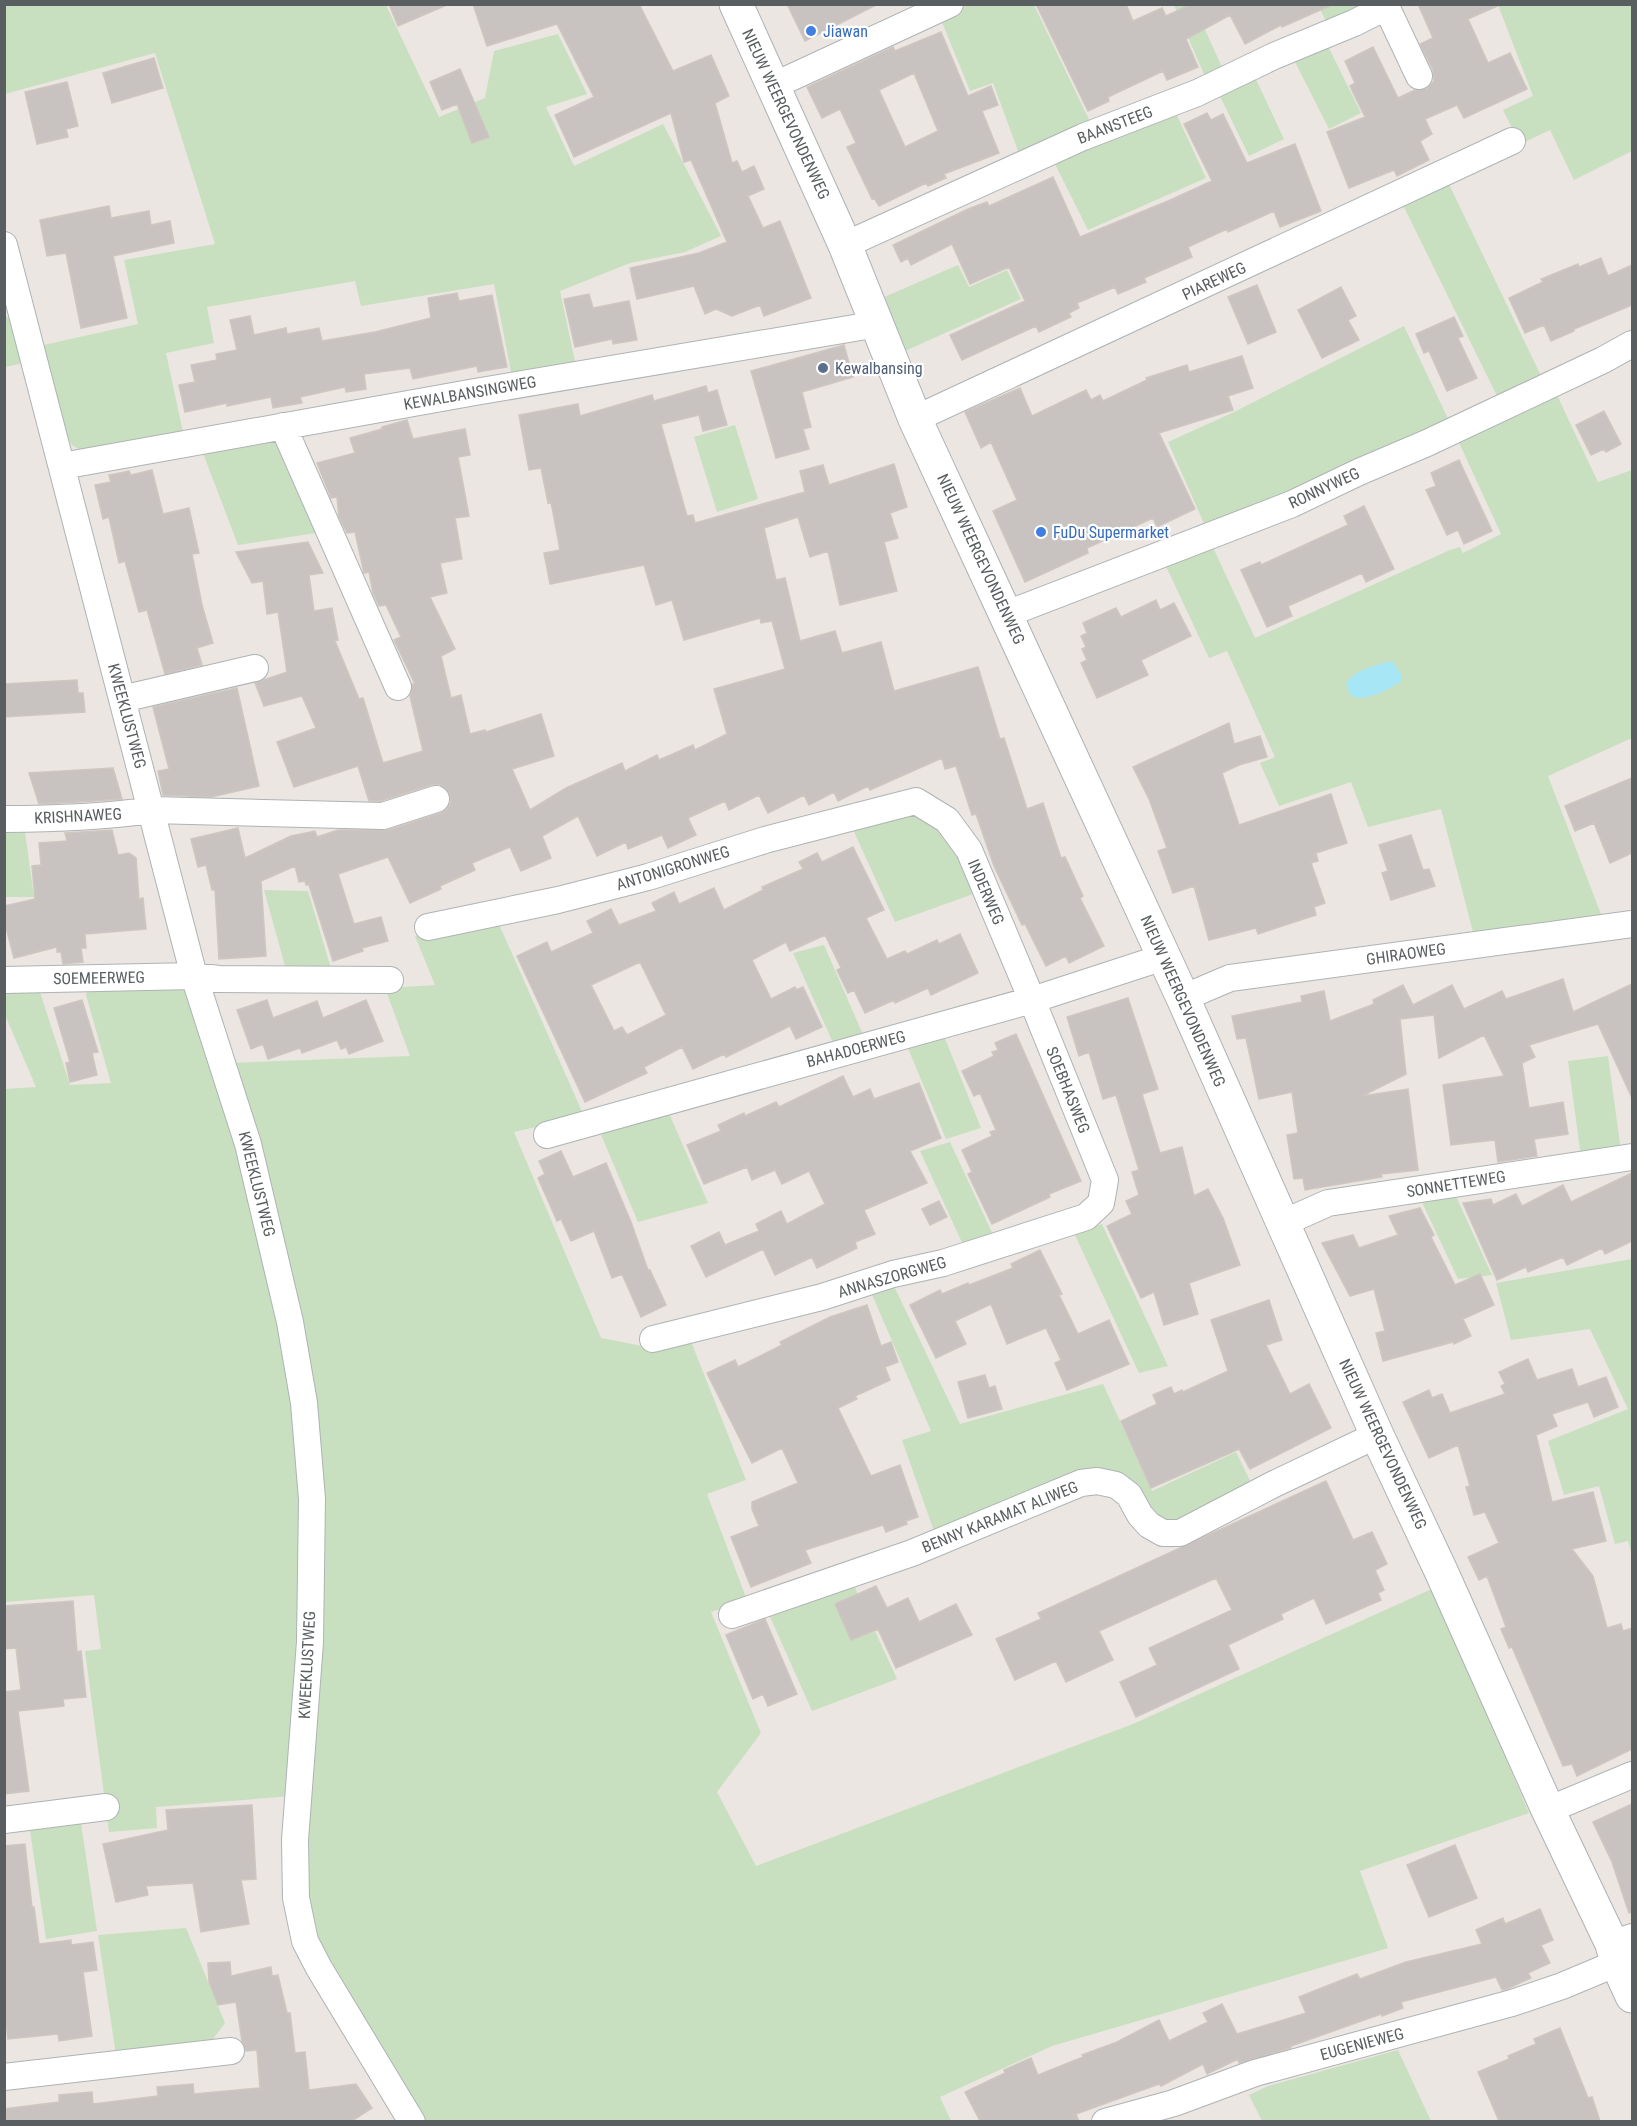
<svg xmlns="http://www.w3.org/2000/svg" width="1637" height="2126" viewBox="0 0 1637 2126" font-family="'Roboto Condensed',sans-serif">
  <rect width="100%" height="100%" fill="#ebe6e1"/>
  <path fill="#c8e0bf" d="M5 5H386L439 117 485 98 494 51 558 34 587 94 546 107 574 166 663 124 721 236 685 252 630 263 560 291 576 366 512 377 494 284 361 306 355 281 207 307 214 343 166 353 184 437 84 452 72 445 65 434 39 346 138 324 124 260 215 244 155 53 5 94Z
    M968 5H1034L1092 126 1021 159 993 83 970 91 940 17Z
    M1174 5H1194L1225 74 1207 81Z
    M1318 5H1369L1329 27Z
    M1498 5H1632V151L1574 180 1550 130 1520 144 1503 110 1533 96Z
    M1326 42 1361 113 1329 129 1292 56Z
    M1254 75 1284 139 1249 156 1218 92Z
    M1174 109 1206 178 1088 230 1052 158Z
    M1447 180 1542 378 1498 398 1401 201Z
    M958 265 969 287 1007 270 1021 299 905 351 882 298Z
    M5 316 13 320 28 362 5 367Z
    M1404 326 1452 427 1207 530 1168 442 1232 413Z
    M1555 391 1598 482 1632 470V738L1548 776 1604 922 1474 936 1441 809 1368 827 1351 782 1279 806 1260 763 1275 757 1227 651 1209 658 1163 560 1211 543 1255 638 1450 550 1460 547 1463 553 1501 534 1456 436Z
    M735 425 758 499 717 512 694 437Z
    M275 433 322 532 238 545 201 448Z
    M913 812 947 834 979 892 895 922 851 825Z
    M4 825H24L34 897H5Z
    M264 890 308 891 332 972 287 973Z
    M498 922 584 1116 514 1132 601 1338 653 1348 690 1339 746 1480 707 1494 747 1600 711 1612 761 1733 717 1792 756 1866 1133 1724 1434 1588 1529 1813 1360 1871 1388 1948 1052 2046 940 2097 951 2121H418L310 1924 305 1868 319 1521 231 1063 410 1056 385 988 435 985 415 936Z
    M824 945 864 1037 834 1045 793 953Z
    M184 982 227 1096 285 1337 307 1522 292 1796 156 1807 157 1828 109 1832 85 1651 101 1649 94 1595 5 1602V1089L36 1087 5 1015V989H39L70 1085 111 1083 86 995 88 988Z
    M944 1036 981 1128 946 1139 907 1046Z
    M1608 1056 1621 1151 1581 1157 1568 1061Z
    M668 1111 708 1203 638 1222 599 1130Z
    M950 1142 995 1239 964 1247 920 1151Z
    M1454 1192 1492 1275 1458 1279 1420 1198Z
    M1102 1224 1168 1366 1139 1373 1074 1233Z
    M1632 1259V1555L1628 1541 1615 1544 1599 1486 1564 1495 1548 1441 1628 1409 1590 1329 1511 1340 1496 1283Z
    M893 1284 960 1424 1103 1384 1152 1491 1236 1452 1254 1489 1168 1528 1125 1483 936 1537 902 1440 931 1431 870 1290Z
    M851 1579 897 1679 812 1711 767 1610Z
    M80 1816 97 1931 46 1939 29 1824Z
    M186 1928 225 2023 207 2047 116 2055 98 1935Z
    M1398 2050 1431 2121H1262L1249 2095 1268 2086Z"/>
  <path fill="#a6e6f5" d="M1386 662H1393L1401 674V681C1393 688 1364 702 1354 697 1349 694 1348 689 1346 684 1354 670 1372 667 1386 662Z"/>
  <path fill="#c8c3c0" stroke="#cfc6c0" stroke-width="1.5" fill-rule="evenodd" d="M389 4H449L398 26Z
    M473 4H639L673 71 711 55 729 96 715 103 732 163 737 161 742 172 754 166 764 189 748 196 763 228 780 221 811 298 764 316 760 305 732 316 716 309 705 314 694 286 637 299 630 268 699 253 727 242 691 160 684 162 671 113 574 157 555 115 594 97 557 24 487 46Z
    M787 4H878L805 41Z
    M1036 4H1126L1133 21 1162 8 1166 16 1192 4H1334L1282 27 1281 25 1245 44 1230 15 1186 39 1198 67 1167 80 1163 71 1108 97 1109 101 1088 111Z
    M1418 4H1502L1468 19 1488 63 1510 53 1527 89 1464 118 1457 105 1425 119 1432 134 1420 141 1429 160 1397 176 1394 170 1349 188 1327 132 1365 117 1350 86 1355 83 1345 61 1373 47 1398 98 1415 90 1426 89 1434 81 1433 70 1420 44 1433 38Z
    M941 32 968 96 991 86 998 105 982 111 999 153 944 174 946 178 928 186 926 183 879 206 874 198 872 199 847 147 856 143 840 109 822 118 807 87 893 47 895 51ZM914 73 938 131 905 147 879 90Z
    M154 58 163 88 112 103 103 73Z
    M460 69 489 137 472 143 457 104 442 110 430 82Z
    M67 82 78 126 66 129 68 137 37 144 25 92Z
    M1207 113 1211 120 1223 114 1247 163 1295 144 1321 211 1280 227 1274 211 1228 232 1227 229 1188 247 1192 257 1144 278 1146 282 1118 294 1115 287 1077 303 1079 308 1069 313 1071 317 1039 332 1036 326 962 360 950 335 1025 301 1009 267 970 284 952 244 911 265 908 258 901 262 893 245 968 209 987 202 989 206 1053 177 1080 237 1168 201 1212 181 1184 124Z
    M109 206 111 218 149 211 151 225 170 221 174 243 113 256 127 318 81 328 66 253 47 256 40 220Z
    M1601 258 1608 276 1632 265V305L1574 329V331L1551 341 1544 325 1525 333 1509 298 1543 282 1541 279 1578 264 1579 267Z
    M1257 285 1276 332 1248 344 1228 297Z
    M1341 287 1356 316 1348 320 1359 340 1322 358 1298 310Z
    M457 293 459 301 492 295 507 367 478 372 477 366 413 379 410 368 364 374 366 389 346 392 345 387 300 397 302 403 273 408 271 397 227 406V403L185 412 179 385 195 382 191 365 217 360 216 354 237 350 230 320 250 316 254 335 286 328 287 334 319 328 322 341 375 332 431 318 428 298Z
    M589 294 593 308 629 301 637 340 613 344 612 339 575 347 564 299Z
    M1454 317 1463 336 1458 338 1477 378 1447 391 1429 351 1424 353 1416 334Z
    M844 345 853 377 802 392 811 427 803 429 809 449 776 458 751 371Z
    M1242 356 1253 388 1228 396 1233 410 1159 433 1195 509 1157 527 1153 518 1087 548 1088 553 1025 582 993 511 1017 500 991 442 981 448 965 412 1020 388 1032 416 1086 390 1091 400 1100 395 1103 401 1147 380 1146 378 1187 365 1189 372Z
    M706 386 708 393 717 390 727 425 703 431 699 415 661 424 687 516 693 515 695 523 805 492 800 471 823 465 829 485 894 464 907 507 890 513 898 538 884 542 897 591 840 605 828 551 810 557 798 517 764 528 776 580 785 578 800 641 835 631 842 653 881 642 894 691 978 667 1000 739 1004 738 1027 809 1043 803 1061 858 1065 857 1083 896 1080 898 1104 946 1069 963 1066 956 1046 966 1025 924 1022 925 994 866 976 814 972 815 956 766 945 769 942 758 870 790 868 786 838 801 834 792 809 805 804 795 768 813 759 795 729 810 725 801 688 818 696 835 668 848 662 835 628 849 626 842 597 856 578 816 542 836 551 858 521 871 510 847 472 863 475 870 440 886 441 889 410 903 388 857 338 874 354 924 381 917 388 941 362 948 363 951 333 961 309 885H306L305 881 299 882 295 866 261 881 266 956 219 959 215 890H212L206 865 198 867 191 839 238 828 245 858 291 836 315 831 317 837 338 830H388L441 813 447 809 451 802 450 795 446 788 439 784 431 785 381 801H369L358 766 294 787 277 742 316 728 302 696 264 706 255 683 287 672 278 612 267 614 263 581 252 583 236 552 308 542 323 573 309 575 314 611 332 608 338 640 335 641 359 699 363 698 383 763 423 751 410 696 412 684H415L394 640 401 637 386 605 379 606 373 593 369 572 364 573 355 532 347 533 339 517 337 497 331 498 317 463 355 453 350 438 382 429V427L407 420 413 439 465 429 470 455 458 457 469 516 455 518 462 559 440 563 447 593 430 597 455 649 441 656 451 698 461 695 470 734 485 730 486 732 541 714 554 756 512 769 530 810 566 788 622 763 625 771 657 755 659 760 693 745 695 750 727 734 714 689 785 669 772 621 761 623 760 618 684 640 672 600 656 605 644 565 550 584 544 553 560 550 551 502 548 503 541 468 529 470 519 415 578 404 580 416 652 395 654 401Z
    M1604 411 1621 444 1606 452 1604 449 1591 455 1576 425Z
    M1459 460 1492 531 1464 544 1458 530 1447 535 1426 490 1436 486 1431 473Z
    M152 470 163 514 189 508 199 553 192 554 202 605 213 643 197 648 202 665 165 674 147 610 139 612 125 561 119 563 109 517 103 519 95 485 111 482 109 475 129 471 131 475Z
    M1364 506 1394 569 1366 582 1362 573 1288 606 1292 616 1267 627 1241 570 1260 562 1261 565 1348 525 1344 516Z
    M1156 600 1160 610 1174 603 1191 636 1141 660 1148 675 1097 698 1081 663 1087 660 1082 649 1086 647 1081 636 1087 633 1083 623 1116 608 1121 617Z
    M77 680 78 693H83L85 712 4 717V684Z
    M237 688 259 786 211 797 163 795 158 771 169 769 153 707Z
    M1229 723 1234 744 1260 736 1267 757 1239 765 1222 773 1239 825 1331 794 1347 843 1316 853 1318 861 1311 863 1325 903 1314 907 1316 915 1258 934 1256 928 1209 940 1194 886 1173 893 1158 851 1167 848 1149 799 1133 767Z
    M113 768 122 799 78 802 39 804 29 773Z
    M1632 778V853L1610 863 1594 823 1575 831 1565 806Z
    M112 830 118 855 129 853 136 858 139 899 143 898 146 929 85 934 86 948H81L83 962 63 964 61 952H57V947L14 958 4 920V906L35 899 32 866 41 865 39 843 67 841 65 833Z
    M1411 835 1423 870 1429 869 1435 886 1391 900 1382 873 1388 871 1379 845Z
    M853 847 884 910 866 918 887 959 905 951 907 954 937 940 939 944 960 934 978 973 931 995 928 988 895 1003 894 1000 865 1013 854 990 848 993 837 970 841 968 825 935 790 951 786 942 752 960 771 999 795 987 796 990 803 987 822 1027 796 1039 790 1026 726 1057 724 1054 693 1069 682 1047 644 1067 647 1073 585 1102 517 956 547 942 551 952 593 933 587 921 611 909 619 925 656 911 652 903 674 892 679 904 714 888 724 910 763 890 762 887 803 869 799 862 817 853 822 862ZM640 962 666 1015 627 1035 622 1027 614 1031 591 985Z
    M1563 979 1573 1012 1632 984V1098L1598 1024 1529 1045 1535 1057 1522 1063 1529 1108 1563 1102 1568 1134 1534 1139 1537 1156 1498 1162 1495 1140 1451 1145 1443 1085 1504 1076 1484 1035 1439 1058 1434 1015 1400 1019 1406 1074 1362 1096 1408 1089 1418 1170 1381 1174 1382 1177 1305 1190 1303 1178 1294 1179 1287 1135 1298 1133 1292 1092 1259 1099 1246 1038 1237 1039 1232 1016 1302 1002 1301 996 1324 991 1330 1021 1374 1004 1373 1000 1403 985 1413 1005 1452 985 1464 1009 1502 991 1506 999Z
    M1128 998 1158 1089 1142 1094 1160 1153 1182 1147 1194 1196 1208 1189 1223 1218 1240 1265 1189 1283 1198 1314 1164 1325 1154 1292 1141 1298 1107 1226 1132 1214 1126 1201 1139 1195 1132 1172 1139 1170 1116 1095 1103 1099 1089 1052 1079 1056 1067 1017Z
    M82 1000 98 1052 92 1053 97 1075 70 1082 66 1063 70 1062 54 1008Z
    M267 1000 273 1018 317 1001 323 1018 366 1000 383 1041 349 1054 346 1047 341 1049 337 1040 302 1053 300 1048 268 1059 263 1044 251 1049 237 1010Z
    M1016 1034 1081 1181 1049 1194 1050 1197 992 1224 968 1174 972 1172 962 1150 992 1136 990 1132 996 1130 980 1093 974 1096 962 1071 994 1056 992 1052 998 1050 995 1043Z
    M843 1076 853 1097 870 1089 874 1099 919 1083 941 1138 910 1151 927 1183 864 1210 875 1234 855 1242 857 1248 817 1268 812 1257 775 1275 763 1249 706 1277 691 1246 719 1232 725 1245 759 1231 756 1224 781 1211 787 1224 825 1204 809 1171 782 1184 775 1170 752 1180 747 1167 704 1184 687 1145 721 1131 718 1125 744 1113 745 1116 776 1102 779 1107Z
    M561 1151 573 1177 606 1163 631 1222 648 1270H650L666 1305 641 1317 622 1274 612 1278 594 1231 571 1241 561 1219 557 1221 538 1178 545 1174 539 1161Z
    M1632 1173V1241L1605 1254 1602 1248 1567 1265 1563 1257 1528 1272 1526 1267 1497 1280 1463 1203 1491 1199 1493 1205 1516 1194 1522 1206 1563 1185 1571 1202Z
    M939 1201 947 1217 930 1225 922 1209Z
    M1420 1208 1434 1235 1431 1237 1455 1285 1480 1274 1494 1305 1463 1319 1471 1336 1454 1344 1453 1342 1383 1361 1376 1333 1385 1331 1374 1289 1350 1296 1322 1243 1353 1235 1359 1248 1398 1235 1389 1216Z
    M1040 1250 1062 1294 1059 1295 1078 1334 1109 1320 1129 1364 1067 1390 1055 1363 1061 1360 1046 1328 1007 1344 991 1304 955 1321 966 1344 936 1358 910 1305 940 1290 942 1294 968 1283 969 1285 1013 1268 1011 1264Z
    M1269 1300 1282 1340 1266 1345 1290 1394 1309 1384 1331 1428 1250 1469 1239 1449 1151 1488 1121 1421 1157 1404 1153 1395 1171 1387 1174 1394 1182 1390 1183 1392 1228 1371 1211 1320Z
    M867 1305 881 1346 891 1342 898 1362 885 1367 890 1380 855 1396 857 1399 838 1408 871 1476 900 1465 918 1517 906 1521 907 1524 886 1532 883 1525 805 1550 811 1563 751 1587 731 1537 759 1526 752 1509V1502L798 1483 782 1448 752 1463 707 1373 735 1360 738 1367 782 1345 780 1342 830 1317Z
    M1528 1359 1537 1380 1572 1369 1578 1387 1606 1377 1618 1407 1594 1417 1588 1402 1552 1414 1557 1426 1536 1435 1552 1502 1593 1492 1606 1541 1572 1549 1593 1576 1607 1628 1621 1624 1623 1631 1632 1628V1749L1577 1776 1572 1764 1563 1766 1512 1647 1509 1648 1501 1629 1506 1627 1487 1576 1479 1580 1468 1557 1499 1543 1485 1512 1474 1515 1466 1487 1470 1486 1458 1445 1429 1458 1403 1402 1429 1390 1432 1398 1442 1394 1450 1413 1505 1394 1501 1386 1505 1384 1499 1372Z
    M985 1375 989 1388 995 1386 1002 1409 968 1418 958 1382Z
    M1326 1481 1353 1540 1372 1532 1387 1564 1375 1570 1384 1590 1378 1593 1381 1600 1326 1624 1314 1598 1281 1614 1283 1619 1228 1645 1239 1669 1136 1717 1120 1682 1157 1665 1149 1648 1232 1610 1216 1578 1099 1631 1113 1660 1066 1682 1056 1661 1015 1680 996 1639 1041 1619 1038 1613Z
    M876 1586 887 1608 908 1598 919 1622 956 1604 972 1635 896 1668 878 1629 851 1640 835 1604Z
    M73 1601 77 1652 81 1651 86 1697 63 1699 64 1706 18 1711 29 1791 4 1794V1692L21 1690 16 1648 4 1649V1606Z
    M765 1619 797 1694 768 1706 763 1694 753 1699 726 1635Z
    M1632 1804V1912L1629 1913 1612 1862 1593 1822Z
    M252 1805 256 1879 241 1880 249 1924 201 1932 193 1883 146 1886 148 1895 116 1902 103 1844 168 1830 166 1810Z
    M25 1844 32 1907H34L39 1944 71 1940V1945L93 1942 97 1970 83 1972 92 2036 59 2041 58 2034 8 2039 4 2010V1846Z
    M1455 1845 1477 1898 1429 1917 1407 1865Z
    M1540 1909 1553 1940 1541 1945 1550 1963 1528 1973 1531 1978 1507 1989 1502 1990 1496 1977 1401 2002 1403 2008 1382 2016 1381 2014 1291 2046V2048L1239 2063 1238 2059 1207 2074 1203 2064 1161 2086 1159 2084 1076 2114 1079 2121H980L965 2092 1005 2073 1004 2070 1031 2058 1038 2075 1083 2057 1082 2055 1117 2042 1159 2020 1169 2041 1208 2022 1203 2013 1222 2004 1237 2034 1306 2013 1299 1997 1357 1974 1360 1979 1406 1962 1482 1944 1476 1930 1503 1918 1505 1924Z
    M230 1962 231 1976 271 1967 272 1976 278 1975 287 2013H290L295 2053 305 2052 309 2090 356 2084 372 2108 352 2121H4V2109L59 2102V2095L92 2092 93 2104 158 2096 157 2087 193 2084 194 2094 260 2088 257 2050 246 2051 242 2041 236 2002 218 2005 209 1982 208 1963Z
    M1560 2028 1588 2098 1592 2097 1600 2121H1499L1478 2072 1509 2059 1508 2056 1536 2044 1534 2039Z"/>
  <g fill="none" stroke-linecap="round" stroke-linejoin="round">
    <g stroke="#aeb3b5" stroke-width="28">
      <path id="street" d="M1385 4 1419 76
        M773 86 950 4
        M4 245 194 976 248 1144 290 1322 304 1403 312 1499 310 1642 295 1840 296 1898 305 1941 319 1968 412 2122
        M845 245 1083 137 1197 93 1274 56 1354 23 1386 7
        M915 419 1512 141
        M283 426 398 687
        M62 466 475 392 878 324
        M1007 614 1292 504 1359 472 1427 443 1603 360 1632 344
        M122 699 255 668
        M4 819C54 819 103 817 152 810L383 816 436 799
        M428 927 558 900 648 877 765 840 916 801 947 820 969 850 1032 1000 1105 1180 1101 1203 1086 1217 943 1263 893 1274 822 1297 653 1339
        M4 980 194 976 219 979 390 980
        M1183 998 1230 978 1632 924
        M547 1135 1032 1000 1164 957
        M1283 1223 1328 1203 1632 1157
        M732 1615 912 1553 1081 1483 1097 1481 1116 1485 1129 1495 1140 1515 1149 1525 1163 1533H1180L1274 1484 1377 1435
        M1548 1810 1632 1775
        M4 1820 106 1807
        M1612 1944 1632 1937
        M4 2077 231 2051
        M1105 2122 1174 2103 1255 2073 1512 2003 1562 1986 1617 1963"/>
    </g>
    <g stroke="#adb2b5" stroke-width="35">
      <path id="secondary" d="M736 4 845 245 915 419 1183 998 1377 1435 1441 1571 1548 1810 1612 1944 1617 1963 1632 1996"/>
    </g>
    <use href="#street" stroke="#fff" stroke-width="26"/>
    <use href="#secondary" stroke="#fff" stroke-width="33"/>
  </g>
  <g fill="#3f7fe0" stroke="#fff" stroke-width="2">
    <circle cx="811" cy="31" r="6"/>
    <circle cx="1041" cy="532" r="6"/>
  </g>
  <circle fill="#5c6f8a" stroke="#fff" stroke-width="2" cx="823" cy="368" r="6"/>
  <g text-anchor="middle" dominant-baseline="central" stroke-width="4.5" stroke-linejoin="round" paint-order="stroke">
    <g font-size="16" fill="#366cbe" stroke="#fff" text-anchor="start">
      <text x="823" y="31">Jiawan</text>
      <text x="1053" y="532">FuDu Supermarket</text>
    </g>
    <g font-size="16" fill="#595e60" stroke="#fff">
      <text transform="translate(786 114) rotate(65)">NIEUW WEERGEVONDENWEG</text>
      <text transform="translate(1115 125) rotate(-21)">BAANSTEEG</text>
      <text transform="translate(1214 281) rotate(-25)">PIAREWEG</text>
      <text transform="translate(470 393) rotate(-10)">KEWALBANSINGWEG</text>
      <text transform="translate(1324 488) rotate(-25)">RONNYWEG</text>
      <text transform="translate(981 559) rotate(65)">NIEUW WEERGEVONDENWEG</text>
      <text transform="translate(127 716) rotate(75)">KWEEKLUSTWEG</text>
      <text transform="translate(78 816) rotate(-3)">KRISHNAWEG</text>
      <text transform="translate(673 868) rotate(-17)">ANTONIGRONWEG</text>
      <text transform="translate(986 892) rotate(67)">INDERWEG</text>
      <text transform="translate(1406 954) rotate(-8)">GHIRAOWEG</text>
      <text transform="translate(99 978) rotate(-1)">SOEMEERWEG</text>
      <text transform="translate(1183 1001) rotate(66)">NIEUW WEERGEVONDENWEG</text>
      <text transform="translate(856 1049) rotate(-15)">BAHADOERWEG</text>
      <text transform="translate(1068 1090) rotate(68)">SOEBHASWEG</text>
      <text transform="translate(257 1184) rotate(76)">KWEEKLUSTWEG</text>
      <text transform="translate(1456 1184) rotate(-9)">SONNETTEWEG</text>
      <text transform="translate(892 1277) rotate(-16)">ANNASZORGWEG</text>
      <text transform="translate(1383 1444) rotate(65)">NIEUW WEERGEVONDENWEG</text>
      <text transform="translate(1000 1517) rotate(-22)">BENNY KARAMAT ALIWEG</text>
      <text transform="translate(307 1665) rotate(-87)">KWEEKLUSTWEG</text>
      <text transform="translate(1362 2044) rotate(-15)">EUGENIEWEG</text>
    </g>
    <g font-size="16" fill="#4e5e75" stroke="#fff" text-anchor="start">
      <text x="835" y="368">Kewalbansing</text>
    </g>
  </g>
  <rect width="1637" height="2126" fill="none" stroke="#595e60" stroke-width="12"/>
</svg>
